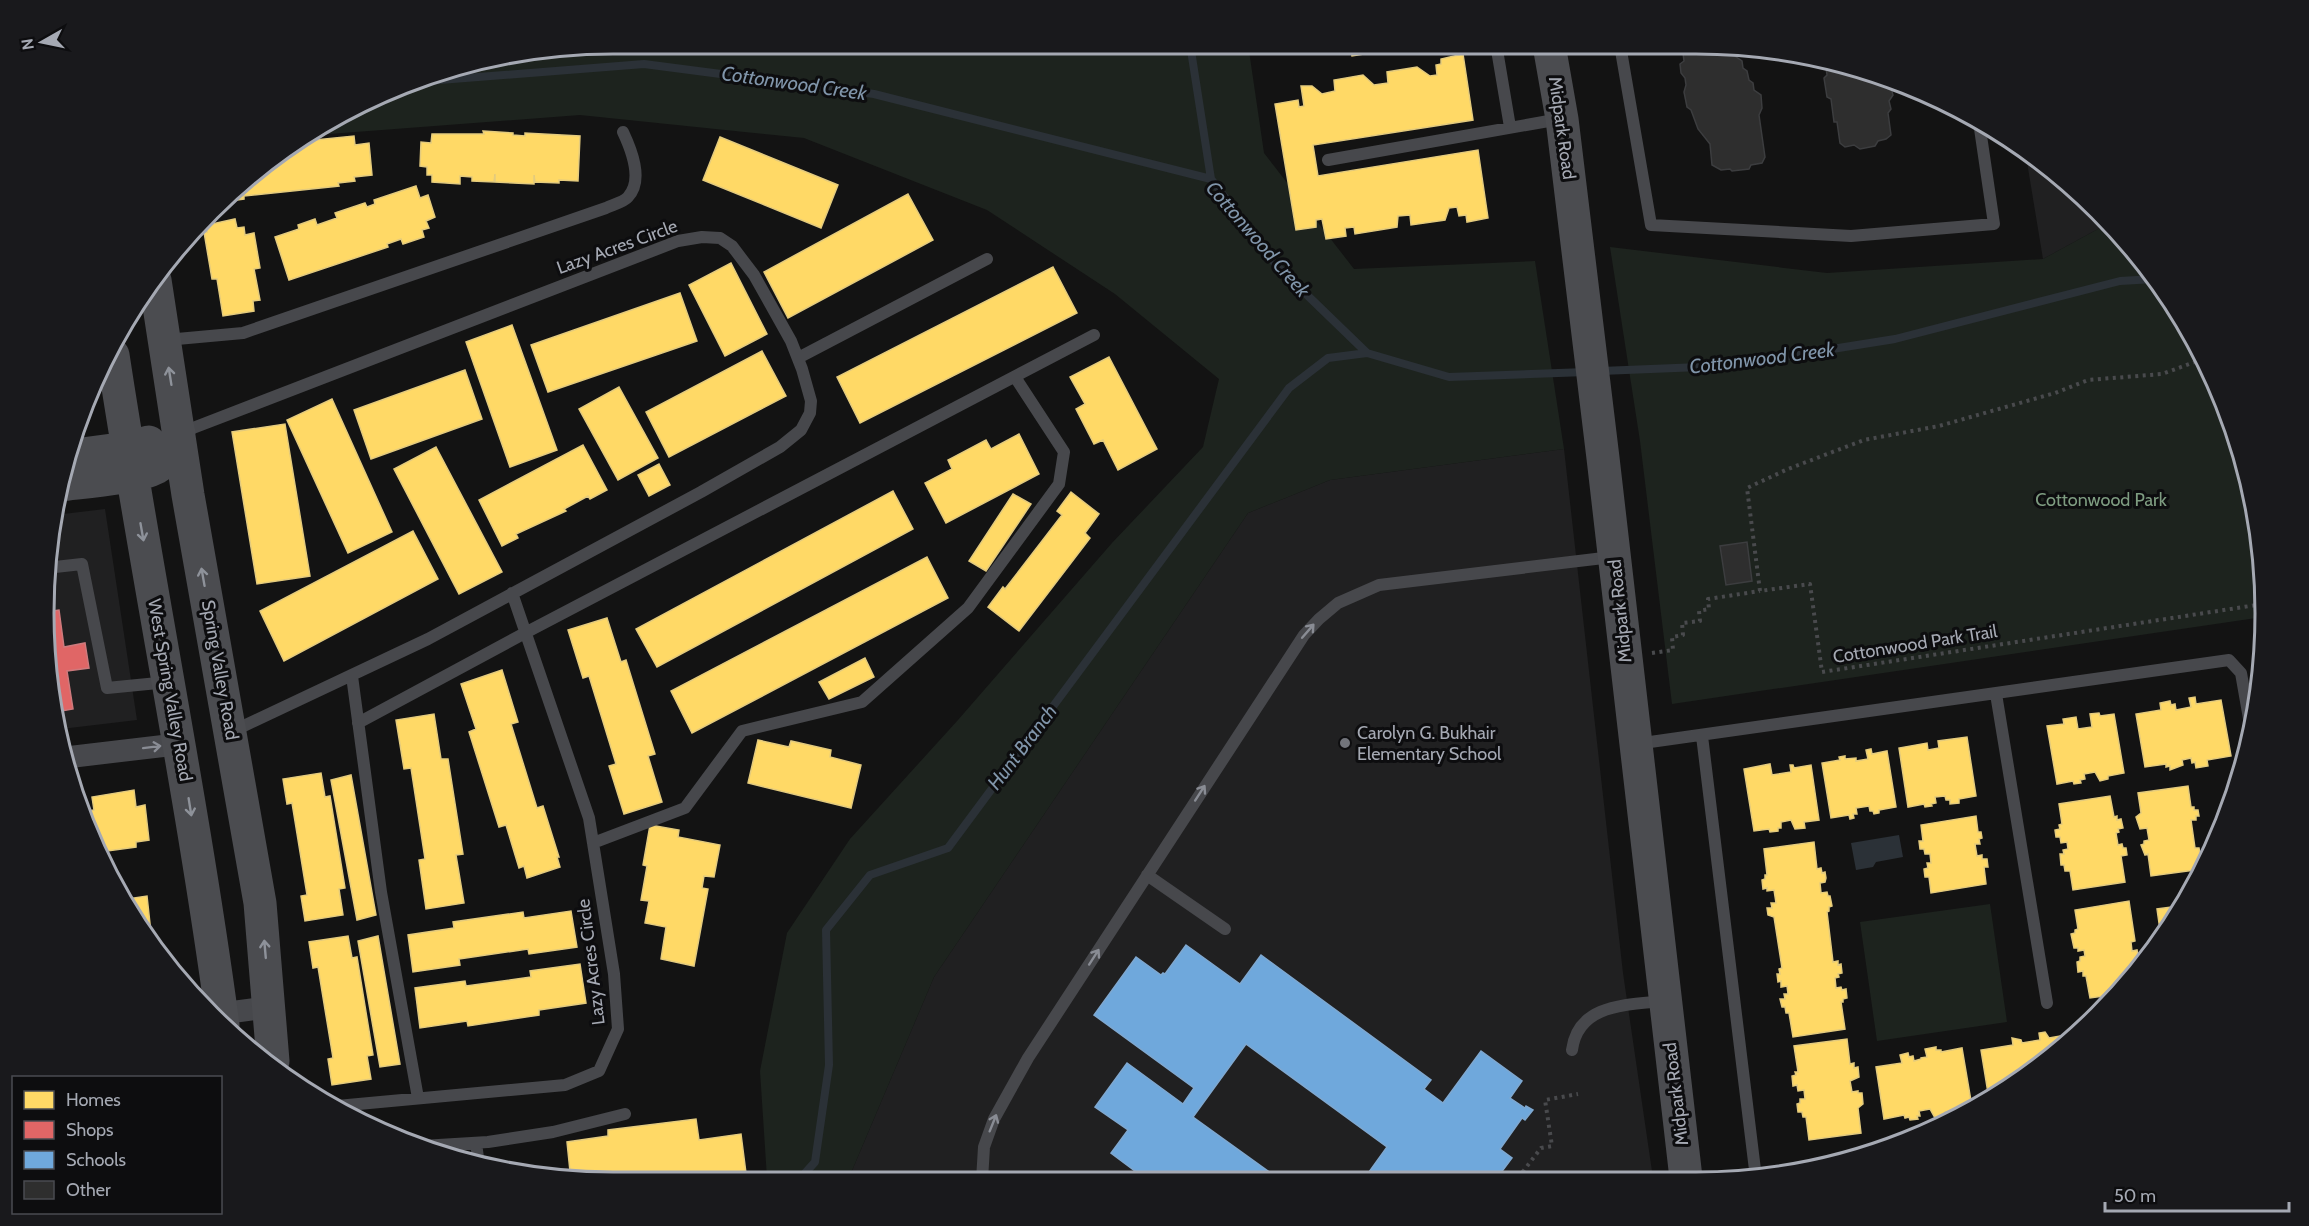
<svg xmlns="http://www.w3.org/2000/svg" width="2309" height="1226" viewBox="0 0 2309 1226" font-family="Cabin,sans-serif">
  <rect width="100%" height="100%" fill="#131313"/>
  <path fill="#202021" d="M2025 150 2043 161 2109 223 2043 259Z
    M1564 449 1623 973 1653 1178 848 1180 934 977 1248 513 1330 480Z
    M105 509 137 720 61 729 48 687 45 576 55 515Z"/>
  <path fill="#1d231e" d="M613 44H1017L1055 53 1056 44H1248L1264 153 1354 269 1535 261 1564 449 1330 480 1248 513 934 977 848 1180 762 1181 767 1178 760 1071 787 933 850 839 958 720 1112 543 1203 447 1219 379 1115 294 987 210 804 138 580 115 316 135 430 74Z
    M2109 223 2124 238 2189 329 2235 430 2261 539 2263 617 1672 704 1640 441 1610 247 1827 273 2043 259Z
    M1990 904 2007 1022 1877 1041 1860 922Z"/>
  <path fill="#2b3137" d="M1899 835 1903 857 1876 862 1873 867 1856 870 1851 843Z"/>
  <path fill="#ffd966" stroke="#e4cb7d" stroke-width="1.5" d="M1350 44H1369L1371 53 1352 56Z
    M1382 44H1421V46L1383 51Z
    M1463 54 1473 120 1313 145 1318 176 1478 150 1488 218 1467 222 1466 215 1459 216 1457 207 1449 208 1445 220 1411 225 1410 215 1398 216 1397 227 1355 234 1354 227 1345 228 1346 236 1326 239 1322 219 1316 220V227L1296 230 1275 104 1298 100 1299 107 1304 106 1301 86H1312L1322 94 1335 91 1334 80 1363 75 1374 85 1388 83 1387 72 1417 67 1430 76 1437 75 1436 65 1441 64V59Z
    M483 131 513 133V135L525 136V133L580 136 578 181 559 180V183L535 182 534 175V184L495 182V174L494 182 472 181V177L460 176V184L432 182V175H427V167L420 166 421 142 431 143 432 134H484Z
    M354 136 355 145 369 143 372 175 354 177 355 181 338 183 339 186 244 196V199L229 201 266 161 305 141Z
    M720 137 838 185 821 228 703 180Z
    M416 186 420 198 428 195 435 217 426 221 429 228 422 230 424 237 403 244 401 239 387 244 388 247 289 280 275 237 299 229 298 225 315 219 317 225 337 218 335 213 365 203 367 207 375 204 374 200Z
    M908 194 933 240 788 318 764 272Z
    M235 219 237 228 244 227 245 235 254 233 260 268 254 269 260 300 253 301 254 311 223 316 217 279H212L204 232H207V225Z
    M731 263 767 334 725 356 689 285Z
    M1053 267 1077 313 860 423 837 377Z
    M680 293 697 341 548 392 531 345Z
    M512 325 557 450 510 467 466 342Z
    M762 351 786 396 669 457 646 412Z
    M1109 357 1157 449 1118 470 1103 440 1094 444 1076 409 1085 404 1070 377Z
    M465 370 482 419 371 459 354 410Z
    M619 387 658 458 618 480 579 409Z
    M332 399 392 532 348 553 287 420Z
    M285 424 310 576 257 584 232 432Z
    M1019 434 1039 474 946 523 925 483 952 469 948 460 986 440 991 449Z
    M583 445 607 490 590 499 588 496 564 509 566 511 516 534 518 538 502 546 479 500Z
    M436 447 502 572 459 594 394 469Z
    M659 464 670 485 649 496 638 475Z
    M893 491 913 529 657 667 636 629Z
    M1071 492 1099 514 1085 533 1090 538 1019 631 988 607 1003 587 1005 589 1062 515 1057 511Z
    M1013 494 1031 504 986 571 969 561Z
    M413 531 438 579 284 661 260 611Z
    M927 557 948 598 692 733 671 691Z
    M607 618 621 662 626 660 655 754 648 756 662 802 624 814 609 766 616 764 589 676 583 678 568 630Z
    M865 658 874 677 829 699 819 682Z
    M502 670 518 722 511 724 537 808 543 806 559 857H557L560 867 527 878 524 866 519 868 506 825 499 827 469 732 476 729 461 684Z
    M2195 697 2196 704 2221 700 2231 756 2207 760 2208 766 2196 768 2195 762 2192 763 2191 758 2182 760 2183 765 2170 770V766L2166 767V764L2145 767 2136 714 2161 710 2160 703 2170 701 2171 705 2175 704 2176 710 2191 707 2189 698Z
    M2099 713 2100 716 2114 714 2124 773 2108 776V779L2100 781 2095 772 2084 774 2085 779 2080 780 2081 783 2074 784 2073 781 2057 784 2047 726 2064 724 2063 719 2076 717 2078 729 2092 727 2090 714Z
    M434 714 441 759H448L463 854 456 855 464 903 426 909 419 860 425 859 411 768 404 769 396 720Z
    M1967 737 1976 796 1959 799V803L1950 804V800H1946L1945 796 1935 797 1936 803 1931 804 1932 806 1925 807 1924 804 1908 807 1899 748 1927 743 1928 750 1939 748 1938 741Z
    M758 740 789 747 791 741 831 750 830 757 861 765 851 808 748 783Z
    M1871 749 1872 754 1887 751 1896 807 1879 810V813L1874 814 1873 811H1870L1869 806 1856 808 1857 814H1853L1854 818 1850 819 1849 815 1831 818 1822 763 1840 760 1839 757 1845 756V759L1856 758V761L1868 759 1866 750Z
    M1770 764 1772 775 1791 772 1790 765H1793L1794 768 1811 765 1819 820 1804 822 1805 828 1795 829 1791 820 1781 822V828H1778V831L1770 832 1769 829 1754 831 1744 769Z
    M321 773 325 797 330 796 345 888 339 889 343 915 305 921 301 896 307 895 292 803 287 804 283 779Z
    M351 775 376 915 357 920 331 780Z
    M2188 786 2191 807H2194V810H2198L2199 816H2196V820H2191L2195 848H2199L2202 869 2151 876 2148 854 2145 855 2141 845 2144 844V841L2149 840 2147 828 2140 829 2136 817 2141 813 2138 793Z
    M134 790 136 807 145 805 149 840 136 842V847L100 852 89 822 88 811 94 810 92 797Z
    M2110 796 2114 817 2117 816V820L2121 819 2123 828 2118 829 2119 832 2116 833 2118 845 2122 844 2123 848H2126L2127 855 2121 856 2125 882 2073 890 2070 871H2065L2064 865H2061L2060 854H2064L2063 850 2068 849 2067 842 2061 843 2060 837H2056L2055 830 2060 829 2059 825 2062 824 2059 804Z
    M1976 816 1978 832H1981L1982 838 1979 839 1980 844H1975L1977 856 1982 855V859H1987L1988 867H1984L1986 884 1931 893 1929 877H1925L1924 869 1928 868 1927 863H1931L1930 854H1925L1924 849H1920L1919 841H1923L1921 825Z
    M650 825 679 830 678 837 720 845 714 877 704 876 702 888 708 889 694 966 661 959 666 927 645 923 649 901 641 900 647 866 643 865Z
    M1814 842 1817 869 1821 868 1822 873 1825 872 1826 878 1825 882 1820 883 1821 893 1827 892 1828 896H1830L1832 906 1829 907V911L1827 912 1833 962 1838 961V965L1841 964 1842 973 1838 974 1839 977 1835 978 1836 988 1841 987 1842 990 1846 989 1847 998 1843 999V1002H1841L1845 1029 1793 1037 1789 1013H1786L1785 1007H1782L1780 999H1785L1784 994H1788L1787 986 1781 987V981L1778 982 1777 974H1780L1779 969 1782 968 1774 917 1768 915 1767 908H1772L1771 903H1776L1774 890 1767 891V888L1763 889 1762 880 1765 879V875H1767L1764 849Z
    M147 896 151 933 127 899Z
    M2129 901 2135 941 2131 942 2132 951 2137 950 2140 965 2118 994 2090 998 2086 976H2083V971L2078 972 2077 962 2080 961V957L2085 956 2084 950 2078 951V948H2074L2071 934 2075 933V930L2078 929 2075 910Z
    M2180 906 2155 942 2154 937 2157 936 2156 930H2160L2157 909Z
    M571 911 577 947 529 954 528 949 459 959 460 965 413 972 408 935 454 928 453 922 523 912 524 918Z
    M348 936 352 958 357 957 373 1055 367 1056 371 1079 332 1085 328 1059 333 1058 318 967 313 968 309 942Z
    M378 936 400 1064 380 1067 358 941Z
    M580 964 586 1003 539 1010V1015L468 1026 467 1021 420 1028 415 988 465 981 466 986 531 977 530 971Z
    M2045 1032 2049 1038 2072 1034 2013 1086 1989 1099 1981 1050 2013 1045 2012 1038 2021 1040 2022 1043 2040 1040 2039 1033Z
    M1847 1039 1850 1064 1854 1063V1068L1858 1067 1859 1077 1850 1081 1852 1092 1858 1091V1093H1862L1863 1104 1858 1108 1861 1133 1809 1140 1806 1117H1803L1802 1112H1798L1797 1104 1800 1103V1099H1805L1804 1090 1798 1091 1797 1085 1793 1086 1792 1076 1796 1075 1795 1072H1798L1794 1046Z
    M1936 1047V1050H1941V1052L1962 1048 1972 1107 1945 1112 1946 1117 1935 1118 1930 1109 1919 1111 1920 1116H1917L1918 1119 1910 1120 1909 1117 1905 1118 1904 1115 1884 1119 1876 1067 1902 1063 1900 1055 1908 1053 1909 1057 1913 1056 1914 1061 1921 1059V1058L1927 1057 1925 1049Z
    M696 1119 699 1140 741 1134 747 1181H698L697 1172 626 1181H571L567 1142 608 1136V1130Z"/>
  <path fill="#e06666" stroke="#ce7a7d" stroke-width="1.5" d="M59 610 64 647 85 643 89 668 67 671 73 709 56 712 48 687 46 612Z"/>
  <path fill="#6fa8dc" stroke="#7fa8d0" stroke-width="1.5" d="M1186 945 1240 984 1261 955 1431 1080 1424 1089 1443 1103 1481 1051 1522 1081 1510 1098 1525 1108 1526 1106 1533 1110 1525 1120 1522 1118 1500 1149 1512 1158 1497 1178 1398 1179 1389 1172 1384 1179H1364L1387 1147 1246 1044 1193 1117 1279 1179 1147 1180 1111 1153 1128 1130 1095 1107 1127 1063 1183 1104 1194 1088 1094 1015 1136 957 1161 975 1163 973 1165 974Z"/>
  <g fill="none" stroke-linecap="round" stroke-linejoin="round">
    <path stroke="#2b3137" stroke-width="8" d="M1190 44 1211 179
      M414 82 644 64 874 94 1211 179 1276 265 1367 353 1449 377 1586 372
      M1601 371 1725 366 1895 339 2120 281 2154 279
      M798 1181 815 1162 829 1065 826 930 870 875 948 848 1289 388 1328 358 1367 353"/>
  </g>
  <path fill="#2e2e2e" stroke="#3c3d3f" stroke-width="1.5" d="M1682 45H1733L1735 56 1742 61 1743 68 1747 71 1749 80 1753 83 1754 90 1761 95 1762 108 1759 115 1765 157 1762 163 1751 165 1749 169 1732 171 1730 169 1721 170 1712 165 1710 144 1698 129 1691 110 1687 107 1684 92 1686 85 1685 78 1681 73 1680 64 1684 61Z
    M1830 61 1844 63 1895 82 1891 88 1893 95 1889 101 1891 109 1888 113 1891 135 1886 139 1878 141 1875 146 1860 149 1854 145 1845 147 1840 143 1837 122H1834L1831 99 1827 97 1824 78 1827 75 1826 68Z
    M1747 542 1752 581 1726 585 1720 546Z"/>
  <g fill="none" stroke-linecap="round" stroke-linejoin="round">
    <path stroke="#494a4d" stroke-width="4" stroke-dasharray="3 4.5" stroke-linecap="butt" d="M2203 359 2162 374 2088 380 2055 393 1939 426 1864 440 1788 469 1747 488 1760 591 1810 584 1822 672 2263 604
      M1652 653 1673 650 1672 637 1683 635 1682 623 1700 621 1699 611 1709 609 1708 599 1760 591
      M1518 1178 1541 1148 1552 1146 1545 1100 1578 1094"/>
    <path stroke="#47484c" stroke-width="12" d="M1496 44 1510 127
      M1620 45 1651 225 1851 236 1994 224 1979 122
      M1328 160 1560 119
      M166 340 243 333 606 208C612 205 624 202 628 197 644 180 631 149 623 132
      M798 358 987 259
      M180 433 678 241 702 237 720 238 732 246 754 275 791 341 802 369 811 401 810 413 801 430 780 447 701 492 428 639 231 732
      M46 568 82 564 107 688 168 682
      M352 676 381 892 418 1098
      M1996 694 2047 1003
      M358 723 525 633 1094 335
      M1702 736 1756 1178
      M1636 744 2229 660 2241 673 2251 730
      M593 843 685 808 742 731 862 702 968 608 1059 484 1064 452 1015 377
      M1147 875 1225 929
      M1572 1050C1578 1004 1626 1005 1664 1001
      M337 1106 565 1085 599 1071 618 1029 614 974 589 818 512 593
      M476 1143 479 1165
      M422 1146 488 1142 553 1132 625 1114
      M982 1180 984 1147 994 1119 1028 1058 1304 635 1319 619 1338 603 1379 585 1612 557"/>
    <path stroke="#47484c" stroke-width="22" d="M70 757 180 744
      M210 1015 270 1007"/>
    <path stroke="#4b4c50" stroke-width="33" d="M1549 45 1562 119 1603 458 1686 1178
      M155 280 188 495 260 903 273 1061
      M113 355C147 579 193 801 223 1025
      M67 456 127 448 149 442
      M60 485C83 482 137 478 156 468 168 461 174 445 179 433"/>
  </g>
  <defs><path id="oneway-shaft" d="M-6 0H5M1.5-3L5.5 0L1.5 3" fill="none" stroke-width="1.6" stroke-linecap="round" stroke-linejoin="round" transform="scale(1.5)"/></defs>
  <g stroke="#8e929a">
    <use href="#oneway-shaft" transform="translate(170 376) rotate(-99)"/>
    <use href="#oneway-shaft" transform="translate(142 532) rotate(80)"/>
    <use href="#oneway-shaft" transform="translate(203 577) rotate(-100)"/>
    <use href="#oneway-shaft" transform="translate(190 807) rotate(81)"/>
    <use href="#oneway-shaft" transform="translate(265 949) rotate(-95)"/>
  </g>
  <g stroke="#898c94">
    <use href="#oneway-shaft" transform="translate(1308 631) rotate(-49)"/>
    <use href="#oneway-shaft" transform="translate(152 747) rotate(-7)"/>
    <use href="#oneway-shaft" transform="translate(1200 793) rotate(-57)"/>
    <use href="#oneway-shaft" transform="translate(1094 957) rotate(-57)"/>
    <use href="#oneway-shaft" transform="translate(993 1123) rotate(-68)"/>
  </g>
  <circle fill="#72747b" stroke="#0d0d0f" stroke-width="2" cx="1345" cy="743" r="6"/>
  <g text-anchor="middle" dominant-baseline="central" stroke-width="6" stroke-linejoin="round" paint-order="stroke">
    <g font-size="18" fill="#a5a9b3" stroke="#0d0d0f">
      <text transform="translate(1562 128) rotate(82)">Midpark Road</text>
      <text transform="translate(617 247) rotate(-20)">Lazy Acres Circle</text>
      <text transform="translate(1620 611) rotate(-96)">Midpark Road</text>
      <text transform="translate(1915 644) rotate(-9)">Cottonwood Park Trail</text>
      <text transform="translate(220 670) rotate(80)">Spring Valley Road</text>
      <text transform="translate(170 690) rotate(80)">West Spring Valley Road</text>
      <text transform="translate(591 962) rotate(-97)">Lazy Acres Circle</text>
      <text transform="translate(1676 1094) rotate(-97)">Midpark Road</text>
    </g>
    <g font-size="18" fill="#7e9c81" stroke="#0d0d0f">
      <text x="2101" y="500">Cottonwood Park</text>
    </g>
    <g font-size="18" fill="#a5a9b3" stroke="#0d0d0f" text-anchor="start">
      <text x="1357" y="733">Carolyn G. Bukhair<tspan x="1357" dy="21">Elementary School</tspan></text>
    </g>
    <g font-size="20" font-style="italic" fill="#8095aa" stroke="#0d0d0f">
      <text transform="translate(794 83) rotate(8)">Cottonwood Creek</text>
      <text transform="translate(1258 239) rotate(49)">Cottonwood Creek</text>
      <text transform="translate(1762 358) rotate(-7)">Cottonwood Creek</text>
      <text transform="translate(1022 747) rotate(-53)">Hunt Branch</text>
    </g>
  </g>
  <path d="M0 0H2309V1226H0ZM613 54H1696A559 559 0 0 1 2255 613V613A559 559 0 0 1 1696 1172H613A559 559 0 0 1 54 613V613A559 559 0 0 1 613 54Z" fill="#19191c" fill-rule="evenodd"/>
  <path fill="none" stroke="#a5a9b3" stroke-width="3" d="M613 54H1696A559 559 0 0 1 2255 613V613A559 559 0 0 1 1696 1172H613A559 559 0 0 1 54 613V613A559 559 0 0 1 613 54Z"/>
  <rect x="12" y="1076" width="210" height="138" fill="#0d0d0f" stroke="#4a4b51" stroke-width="1.5"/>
  <rect x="24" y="1091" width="30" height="18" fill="#ffd966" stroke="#4a4b51" stroke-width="1.5"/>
  <text x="66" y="1106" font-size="18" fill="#a5a9b3">Homes</text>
  <rect x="24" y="1121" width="30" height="18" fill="#e06666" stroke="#4a4b51" stroke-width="1.5"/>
  <text x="66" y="1136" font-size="18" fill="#a5a9b3">Shops</text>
  <rect x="24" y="1151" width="30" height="18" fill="#6fa8dc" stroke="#4a4b51" stroke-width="1.5"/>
  <text x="66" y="1166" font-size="18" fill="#a5a9b3">Schools</text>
  <rect x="24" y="1181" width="30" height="18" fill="#2e2e2e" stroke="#4a4b51" stroke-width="1.5"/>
  <text x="66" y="1196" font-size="18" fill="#a5a9b3">Other</text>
  <g transform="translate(42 42) rotate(261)" stroke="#0d0d0f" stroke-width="4.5" paint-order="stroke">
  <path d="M0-4.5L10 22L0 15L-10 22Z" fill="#a5a9b3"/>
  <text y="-9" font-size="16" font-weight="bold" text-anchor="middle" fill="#a5a9b3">N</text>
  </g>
  <path d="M2105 1202v9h184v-9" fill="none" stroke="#a5a9b3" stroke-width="3"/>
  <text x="2114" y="1202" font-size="18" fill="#a5a9b3" stroke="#0d0d0f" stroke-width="4.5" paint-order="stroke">50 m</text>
</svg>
